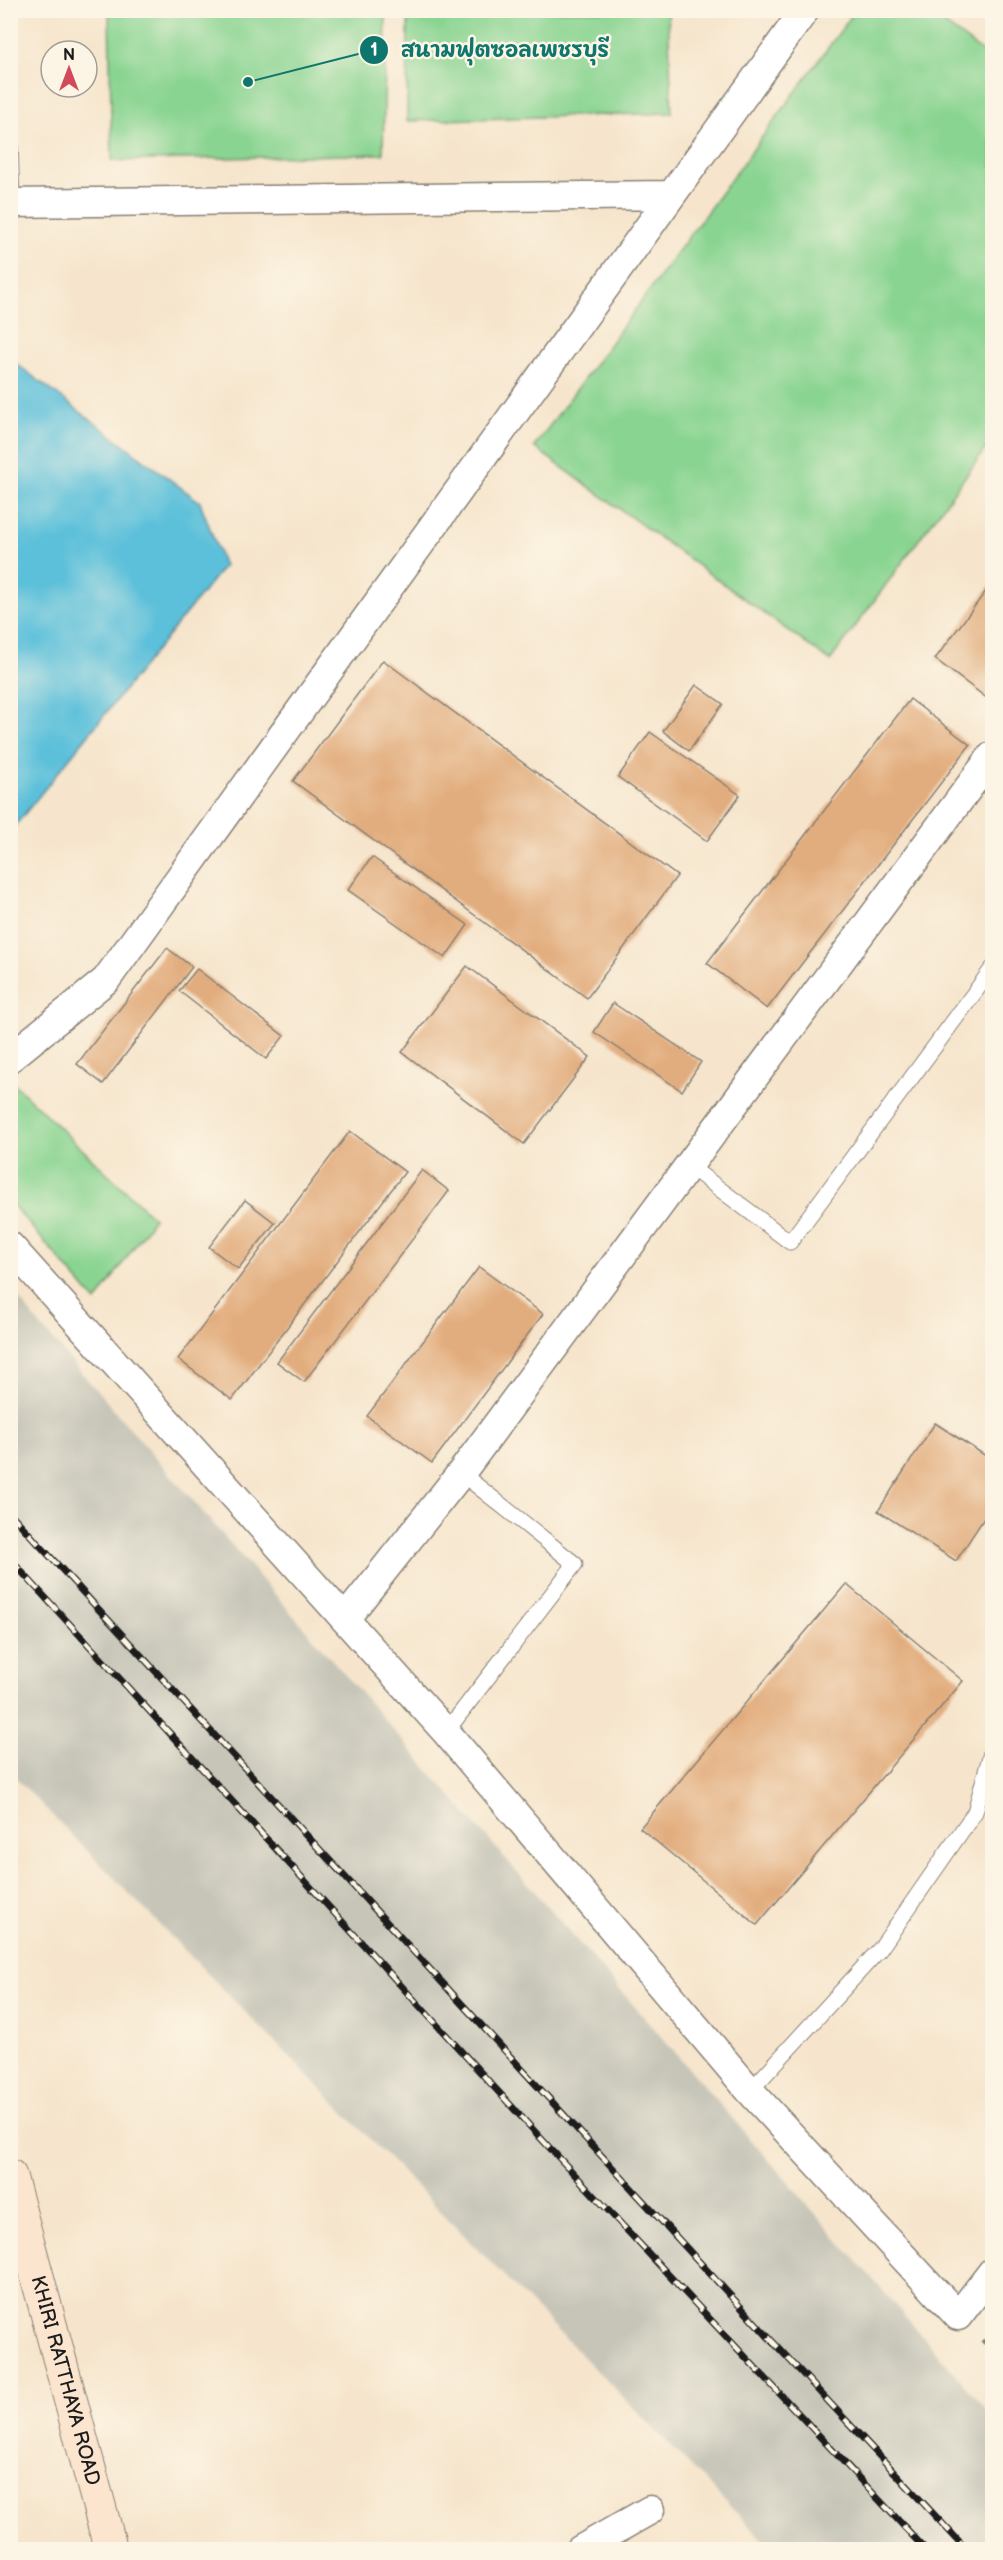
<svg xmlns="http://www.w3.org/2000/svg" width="1003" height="2560" viewBox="0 0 1003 2560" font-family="'Balsamiq Sans','Playpen Sans Thai',sans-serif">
  <rect width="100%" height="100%" fill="#fcf5e5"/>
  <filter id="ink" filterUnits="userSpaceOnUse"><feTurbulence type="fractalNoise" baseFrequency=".0167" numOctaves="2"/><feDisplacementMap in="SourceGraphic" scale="12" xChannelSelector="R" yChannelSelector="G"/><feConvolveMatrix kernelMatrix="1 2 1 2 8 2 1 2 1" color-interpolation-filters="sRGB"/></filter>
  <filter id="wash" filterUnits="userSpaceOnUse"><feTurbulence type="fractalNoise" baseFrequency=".008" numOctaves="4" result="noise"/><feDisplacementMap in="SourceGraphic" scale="24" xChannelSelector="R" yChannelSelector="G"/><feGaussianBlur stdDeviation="1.35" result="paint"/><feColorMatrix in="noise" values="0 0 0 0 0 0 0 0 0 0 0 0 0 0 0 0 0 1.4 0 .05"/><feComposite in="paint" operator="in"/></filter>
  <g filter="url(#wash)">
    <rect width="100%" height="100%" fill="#f6e5cc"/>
    <path fill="#c6c5b8" d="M10 1288 45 1331 992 2416V2549H772L11 1773Z"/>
    <path fill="#89d491" stroke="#527856" stroke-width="1.5" d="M109 11H386L383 154 112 161Z
      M408 11H668L672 113 407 121Z
      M855 11H927L992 59V440L830 661 534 447Z
      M14 1084 154 1218 96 1302 11 1203 10 1087Z"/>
    <path fill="#5cc0da" stroke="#3c6e7b" stroke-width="1.5" d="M10 359 200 502 224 566 11 831Z"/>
    <g id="blocks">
      <path fill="#e2ad7e" d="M992 583V702L935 659Z
        M383 660 677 876 587 998 293 781Z
        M696 685 723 704 689 751 663 731Z
        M910 699 970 745 767 1009 707 963Z
        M650 732 740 795 707 841 618 777Z
        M372 857 468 925 445 958 348 890Z
        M167 948 192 967 103 1084 77 1064Z
        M467 966 590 1057 524 1144 402 1052Z
        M197 969 284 1036 266 1059 179 991Z
        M613 1003 701 1062 682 1091 594 1032Z
        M350 1131 405 1172 232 1400 178 1359Z
        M422 1170 449 1191 304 1382 277 1362Z
        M245 1200 275 1223 238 1269 209 1247Z
        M479 1267 543 1314 432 1463 367 1416Z
        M935 1423 992 1460V1506L956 1561 878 1511Z
        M846 1584 963 1681 757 1925 640 1828Z"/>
    </g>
  </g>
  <g filter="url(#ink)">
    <use href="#blocks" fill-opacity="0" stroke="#898074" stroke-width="1.5"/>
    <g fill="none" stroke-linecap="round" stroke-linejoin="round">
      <g stroke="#898074" stroke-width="17">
        <path id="lane" d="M10 138 12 203
          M689 1166 790 1242 992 969
          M446 1732 575 1564 461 1473
          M750 2091 880 1949 975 1812 992 1749"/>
      </g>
      <g stroke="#898074" stroke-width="31">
        <path id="street" d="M10 203 670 195
          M10 1058 106 980 805 10
          M10 1246 446 1732 750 2091 958 2316 992 2272
          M345 1619 461 1473 992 756
          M580 2550 650 2510"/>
      </g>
      <g stroke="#898074" stroke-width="35">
        <g id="secondary">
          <path id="s1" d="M10 2176 111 2550"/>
        </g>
      </g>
      <path stroke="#898074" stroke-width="4" stroke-dasharray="4.5 4.5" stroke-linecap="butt" d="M982 2340 992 2351"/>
      <use href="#lane" stroke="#fff" stroke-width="15"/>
      <use href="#street" stroke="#fff" stroke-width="28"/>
      <use href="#secondary" stroke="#fbe5cf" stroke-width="33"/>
      <g stroke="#1c1c1c" stroke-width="7">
        <path id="rail" d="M10 1513 773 2342 967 2550
          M10 1559 548 2146 926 2550"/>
      </g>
      <use href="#rail" stroke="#fcf5e5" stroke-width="4.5" stroke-dasharray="14" stroke-linecap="butt"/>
    </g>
  </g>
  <g text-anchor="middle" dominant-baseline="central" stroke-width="5" stroke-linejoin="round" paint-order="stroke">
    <g font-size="20" fill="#1c1c1c" stroke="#fcf5e5">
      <text stroke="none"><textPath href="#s1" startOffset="212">KHIRI RATTHAYA ROAD</textPath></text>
    </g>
  </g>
  <path fill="none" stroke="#0f766e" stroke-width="2" d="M248 82L374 50"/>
  <g fill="#0f766e" stroke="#fcf5e5" stroke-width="2">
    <circle cx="248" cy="82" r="6"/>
    <circle cx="374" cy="50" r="15"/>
  </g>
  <g font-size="18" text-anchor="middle" font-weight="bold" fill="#fff">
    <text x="374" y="56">1</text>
  </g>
  <g font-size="21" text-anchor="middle" font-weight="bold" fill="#0f766e" stroke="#fcf5e5" stroke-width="5" stroke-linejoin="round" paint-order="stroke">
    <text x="505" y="57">สนามฟุตซอลเพชรบุรี</text>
  </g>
  <rect width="1003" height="2560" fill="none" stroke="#fcf5e5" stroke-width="36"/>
  <g transform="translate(69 69)"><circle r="28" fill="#fcf5e5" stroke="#a29e95" stroke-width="1.5"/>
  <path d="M0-4.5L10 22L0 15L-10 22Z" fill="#d1495b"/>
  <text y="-9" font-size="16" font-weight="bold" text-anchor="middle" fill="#1c1c1c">N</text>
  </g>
</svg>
